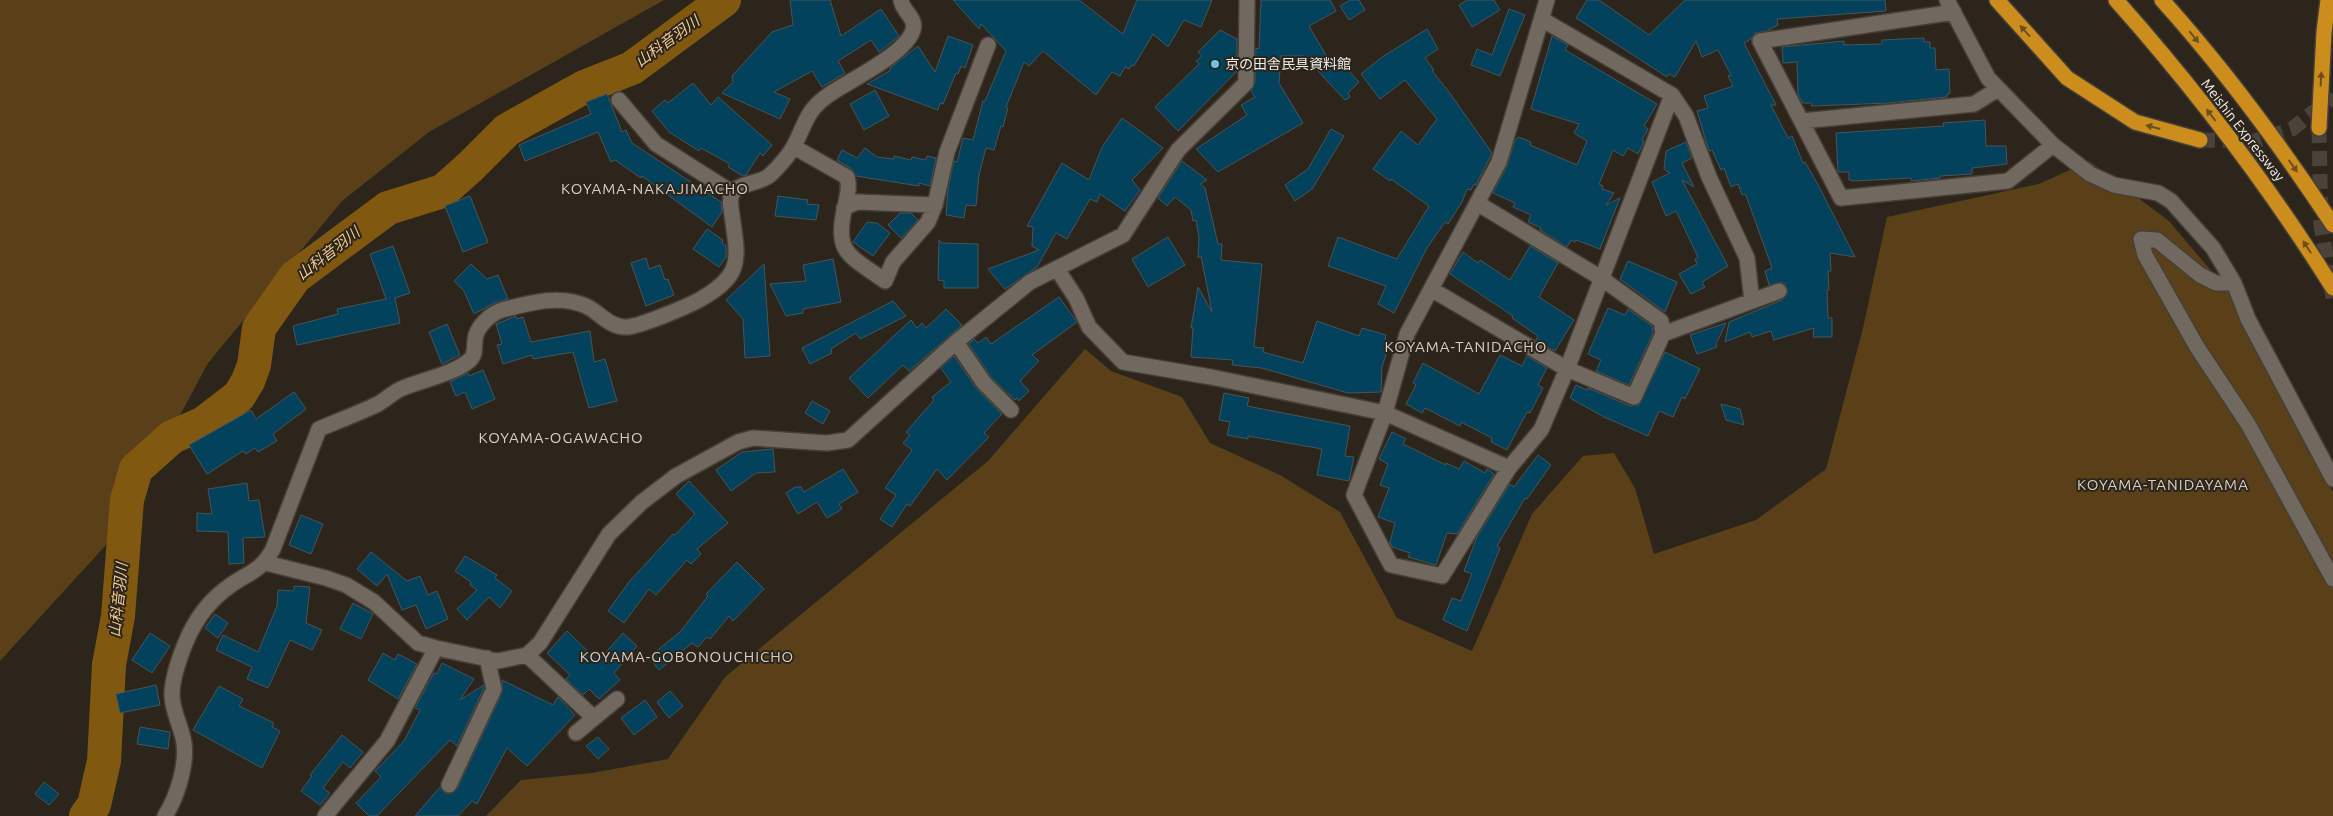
<svg xmlns="http://www.w3.org/2000/svg" width="2333" height="816" viewBox="0 0 2333 816" font-family="Ubuntu,'Noto Sans JP',sans-serif">
  <rect width="100%" height="100%" fill="#2b251c"/>
  <path fill="#5a4019" d="M0 0H664L429 132 342 201 208 363 116 534 0 661Z
    M2089 161 2169 221 2230 293 2308 451 2333 492V816H486L521 780 592 773 668 759 725 677 988 461 1085 349 1111 371 1182 397 1210 443 1280 475 1340 512 1397 618 1472 651 1532 514 1583 456 1614 453 1635 488 1654 554 1756 520 1826 469 1863 328 1887 217 2039 184Z"/>
  <g fill="none" stroke-linecap="round" stroke-linejoin="round">
    <path stroke="#805810" stroke-width="34" d="M86 816 94 805 104 761 109 665 118 616 127 500 136 469 172 437 204 423 239 396 248 381 254 365 259 328 295 277 388 208 443 191 470 167 507 130 584 87 632 68 724 0"/>
  </g>
  <path fill="#02425c" stroke="#48545a" d="M790 0H830L841 36 881 9 899 36 879 52 871 40 838 61 845 73 822 87 812 71 774 92 790 99 780 119 722 93 733 82 732 76 772 32 793 25Z
    M953 0H1079L1123 34 1137 0H1212L1201 27 1184 20 1168 47 1153 34 1134 66 1132 65 1129 69 1125 67 1120 76 1112 72 1096 95 1043 51 1029 66 1024 62 1006 107 1008 108 1003 127 1001 126 994 150 986 148 979 175 976 206 966 205 964 218 946 215 948 189 954 161 957 162 963 138 973 140 983 101H985L1006 51 981 24 979 29Z
    M1261 0H1330L1336 11 1309 26 1331 64 1338 59 1359 82 1348 93 1350 97 1345 100 1304 56H1281L1279 83 1303 123 1218 172 1196 149 1247 115 1241 105 1255 97 1251 91 1255 83 1256 48 1259 49Z
    M1350 0H1359L1365 10 1349 20 1340 6Z
    M1467 0H1494L1500 10 1472 27 1459 5Z
    M1587 0H1599L1649 35 1685 0H1885L1886 11 1777 19 1778 25 1767 31 1755 33 1751 39 1744 43 1776 105H1771L1788 138 1792 136 1803 163 1805 162 1816 181 1855 257 1830 253 1831 271H1828L1829 290H1827L1828 318H1832V337H1813L1814 328 1774 340 1771 331 1752 337 1750 332 1725 342 1729 322 1782 300 1788 292 1785 284 1781 282 1769 285 1765 271 1772 268 1747 198 1745 194 1742 195 1738 184 1731 187 1724 168 1721 170 1712 150 1709 151 1697 111 1708 108 1704 96 1733 86 1728 76 1731 75 1718 50 1702 57 1696 41 1675 77 1669 74 1667 77 1576 18Z
    M1509 9 1525 15 1500 76 1471 65 1477 49 1492 55Z
    M1427 29 1438 49 1425 58 1434 70 1432 71 1449 92 1492 153 1476 185 1474 184 1471 190 1467 189 1462 202 1448 224 1445 222 1427 248 1394 313 1378 304 1386 286 1328 266 1338 237 1397 259 1429 206 1391 179 1390 181 1373 169 1401 131 1418 145 1437 119 1405 80 1380 99 1361 74 1382 57Z
    M1220 30 1237 39V71L1178 131 1155 107 1199 64 1196 61 1202 56 1198 52Z
    M948 36 973 45 965 68 961 66 958 74 956 73 943 104 940 103 938 110 867 84 891 70 890 68 918 46 935 72Z
    M1552 36 1568 45 1565 50 1657 104 1644 126 1648 129 1642 140 1644 141 1638 154 1628 148 1623 156 1613 150 1599 184 1603 186 1602 189 1614 193 1606 205 1620 198 1600 249 1576 240 1575 242 1571 240 1567 247 1540 230 1541 228 1528 222 1531 215 1513 207 1515 203 1493 193 1507 166 1515 140 1519 137 1531 142 1530 145 1577 165 1587 141 1574 133 1579 124 1531 109Z
    M1924 38V42H1930V48H1935L1936 70 1949 69 1950 94H1947V97L1889 103 1812 106 1811 103H1803L1798 95 1797 62 1783 63 1782 47 1844 41V45L1882 44V40Z
    M693 83 711 105 718 97 772 145 763 156 760 153 746 175 743 176 728 167 730 164 701 148 699 151 669 132 652 111 665 100 668 103Z
    M875 90 889 116 864 130 850 104Z
    M607 94 622 132 626 130 632 143 721 202 722 212 712 227 642 176 641 178 615 160 611 162 598 132 525 161 519 145 591 114 586 102Z
    M1122 118 1163 148 1132 180 1140 190 1125 211 1100 194 1097 202 1090 199 1067 239 1056 233 1037 267 1005 289 988 269 1039 250 1032 246 1033 227 1027 226 1062 163 1089 180 1102 147Z
    M1985 120 1986 146H2006L2007 164 1972 168V174L1940 176V178L1911 181V178L1854 181 1849 180V172H1838L1836 133 1944 126 1943 123Z
    M1331 129 1344 136 1312 189 1295 201 1285 185 1308 169Z
    M1686 142 1692 158 1682 163 1694 187 1682 180 1728 266 1702 282 1705 287 1691 294 1679 274 1697 264 1695 259 1698 257 1676 211 1666 216 1652 182 1670 173 1664 169 1666 151Z
    M865 148 877 157 894 159V156L911 160 912 157 926 160 927 156 936 158 930 186 919 183V186L856 176 852 169 837 160 842 150 857 158Z
    M1182 161 1207 180 1200 184 1205 188 1218 244H1222L1221 260 1262 264 1254 347 1264 348 1263 352 1303 363 1317 321 1359 336 1362 328 1386 335 1385 340 1390 342 1382 367 1381 392 1348 393 1262 368 1232 365 1233 360 1191 357 1193 328H1191L1198 287 1212 312 1201 256 1198 258 1199 237 1196 220 1193 221 1191 210 1175 197 1167 206 1158 198Z
    M470 196 488 242 463 252 445 206Z
    M778 196 808 200 807 204 819 205 816 220 775 216Z
    M900 213H911L918 220 901 238 888 225Z
    M867 222 877 223 890 233 873 256 853 242Z
    M707 229 723 240 722 243 726 246V257L719 267 693 249Z
    M1168 237 1185 265 1148 287 1132 259Z
    M939 240 942 243 978 244V288H944V281L938 280Z
    M393 246 410 293 395 298 400 323 297 345 293 326 338 314 337 309 386 299 370 254Z
    M1530 246 1558 263 1539 297 1574 320 1555 351 1536 340 1538 336 1512 318 1513 316 1450 274 1463 252 1478 263 1480 260 1510 280Z
    M646 258 649 269 660 265 665 280 668 279 674 295 646 306 631 263Z
    M833 259 841 302 803 309V313L786 316 770 284 806 281 803 265Z
    M1628 261 1677 282 1665 312 1620 279Z
    M471 264 487 279 498 275 508 299 494 303 474 314 464 291 454 281Z
    M764 264 770 356 745 358 743 319 726 300Z
    M1059 297 1077 322 1032 355 1039 361 1020 381 1029 391 1019 401 1017 398 1015 400 991 377 969 344 974 339 978 343 986 337 991 344Z
    M893 301 906 316 860 339 856 333 831 349 832 353 810 364 802 348Z
    M1608 308 1625 315 1628 309 1652 326 1653 333 1629 385 1596 371 1601 360 1588 354Z
    M946 309 962 325 909 371 903 365 868 398 849 378 911 320 917 328 922 323 926 328Z
    M516 316 517 319 523 317 531 342 590 331 594 362 605 359 617 401 589 408 573 352 533 359 532 355 503 364 497 345 502 344 496 324Z
    M1726 323 1716 344 1717 347 1697 354 1690 335Z
    M447 324 460 355 442 364 429 332Z
    M1665 352 1700 369 1685 399 1682 397 1673 417 1659 411 1648 436 1604 417 1570 398 1576 385 1587 390 1588 388 1630 406 1639 405Z
    M1500 355 1522 366 1527 356 1547 368 1538 385 1543 388 1530 413 1527 412 1507 450 1491 442 1492 438 1461 422 1460 426 1425 408 1422 413 1406 404 1416 385 1413 383 1423 363 1479 394Z
    M954 356 976 388 1002 414 984 433 989 437 947 480 937 469 910 506 907 504 892 527 880 519 896 495 885 488 912 450 903 443 910 435 906 432 934 400 932 397 951 382 941 368Z
    M483 370 495 399 472 409 465 392 456 396 450 382 468 373 469 376Z
    M294 392 306 409 273 434 277 441 258 452 255 448 246 454 243 451 207 474 189 445 251 410 256 419Z
    M1224 393 1249 398 1247 406 1350 426 1345 456 1354 457 1349 481 1317 475 1322 449 1248 436V439L1227 435 1230 422 1219 420Z
    M812 401 830 411 823 424 805 413Z
    M1721 404 1740 409 1744 425 1726 420Z
    M1392 432 1406 439 1403 444 1446 465V463L1459 469 1464 461 1485 473 1487 469 1494 474 1457 534 1447 533 1436 565 1408 557 1410 553 1392 547 1390 542 1395 523 1378 517 1389 488 1380 485 1388 464 1379 459Z
    M773 449 775 472 756 473 731 491 716 470 742 452Z
    M1538 455 1551 465 1527 499 1525 498 1497 546 1500 548 1467 631 1443 620 1452 598 1461 601 1472 574 1464 571 1477 537 1510 484 1514 487Z
    M843 469 858 492 839 504 842 509 827 518 817 502 798 514 786 493 795 487H801L804 492Z
    M689 481 728 523 697 549 701 554 691 564 687 560 656 595 649 589 624 623 608 611 629 582 673 534 675 535 695 514 676 494Z
    M247 483 249 501 259 500 265 537 243 538 244 563 229 564 228 532 197 531V513L212 514 208 489Z
    M301 515 323 524 311 554 289 545Z
    M371 552 407 581 420 576 428 595 437 591 448 619 426 629 416 605 402 610 387 574 377 586 357 569Z
    M465 556 497 575 495 578 512 591 500 608 489 597 467 620 457 609 477 590 470 585 471 582 455 571Z
    M737 562 764 589 733 621 729 616 710 639 707 637 698 647 692 643 659 670 649 657 680 632 708 596 706 594Z
    M294 586 310 587 306 623 322 630 312 650 290 640 268 688 247 679 252 667 216 650 223 635 258 652 277 606 278 590 294 591Z
    M353 603 373 614 361 639 340 629Z
    M215 614 228 623 218 638 205 628Z
    M567 631 598 661 623 633 637 646 614 673 620 680 599 699 589 689 583 695 566 679 570 675 547 653Z
    M150 633 170 646 152 673 132 660Z
    M383 653 395 660 398 654 417 664 398 699 368 680Z
    M442 663 474 679 460 700 484 685V688L457 746 450 740 377 816H369L356 803 381 777 375 771 404 741 420 710 415 708 434 673 437 674Z
    M502 680 553 705 558 697 575 715 527 766 507 748 477 804 472 801 458 816H415L440 787 445 793 449 794 457 789 502 693Z
    M156 685 160 705 120 713 116 694Z
    M219 686 243 699 239 706 274 723 272 727 280 731 262 768 193 730Z
    M670 691 683 706 669 718 657 702Z
    M645 700 657 717 634 735 621 718Z
    M140 727 170 732 168 749 137 744Z
    M342 735 363 752 350 768 343 762 323 788 330 793 320 805 301 791 312 776 310 775Z
    M598 737 609 749 598 759 586 746Z
    M44 782 59 794 49 805 35 794Z"/>
  <g fill="none" stroke-linecap="round" stroke-linejoin="round">
    <path stroke="#49433a" stroke-width="15" stroke-dasharray="15 8" stroke-linecap="butt" d="M2319 128 2321 225 2333 298
      M2200 140 2255 141 2292 129 2329 100 2333 94"/>
    <g stroke="#453f38" stroke-width="18">
      <path id="minor" d="M1947 0 1988 78 2053 145 2090 174 2114 185 2158 193 2171 201 2213 248 2234 283 2248 319 2333 479
        M1954 12 1760 41 1841 198 2008 181 2053 145
        M1672 95 1686 116 1709 177 1747 258 1752 301
        M619 100 656 144 733 193
        M1802 121 1974 104 1998 89
        M794 147 847 177C850 188 847 196 845 207 833 254 851 256 885 281L893 262 928 222 935 205 947 152 988 45
        M844 208 857 202 935 205
        M1057 269 1076 298 1089 327 1123 362 1211 377 1385 413 1509 468 1541 430 1567 369 1672 95 1543 20
        M2234 283H2216L2200 275 2157 240 2141 239 2145 255 2197 347 2248 424 2333 579
        M1431 289 1567 369 1634 397 1663 334 1661 321 1601 278 1477 203
        M1663 334 1779 291
        M956 342 984 383 1011 410
        M1509 468 1442 576 1391 565 1354 495 1385 413 1407 334 1499 162 1547 0
        M266 563 326 578 346 585 374 602 418 643 436 648 498 661 527 655 540 643 609 534 642 502 676 476 738 442 753 438 827 443 848 440 956 342 1030 282 1123 235 1178 150 1246 83 1247 0
        M527 655 594 718
        M576 733 617 699
        M449 785 494 689 487 658
        M165 816C177 797 187 766 184 743 182 728 172 711 172 695 172 679 179 659 185 644 195 619 209 600 231 585 250 572 261 571 273 549L319 429C338 421 359 413 378 404 387 399 394 391 403 388 422 380 454 374 470 360 476 354 474 347 475 340 476 327 490 314 502 310 529 303 560 294 586 306 599 312 610 328 627 327 641 326 686 307 699 300 744 275 738 259 732 215 731 208 729 200 732 194 738 182 761 184 770 175 778 168 789 155 794 146 806 123 806 110 830 94 850 80 906 54 913 30 917 18 902 11 901 0
        M325 816 387 741 436 648"/>
    </g>
    <g stroke="#453f38" stroke-width="18">
      <path id="highway" d="M1997 0 2067 78 2135 122 2200 140
        M2116 0C2196 90 2269 186 2333 288
        M2162 0C2225 70 2281 146 2333 225
        M2319 128 2324 32 2328 0"/>
    </g>
    <use href="#minor" stroke="#70695f" stroke-width="15"/>
    <use href="#highway" stroke="#cc8d1d" stroke-width="15"/>
  </g>
  <defs><path id="oneway-solid" d="M-6-.8H1V-3.2L6.5 0L1 3.2V.8H-6Z" transform="scale(1.25)"/></defs>
  <g fill="#6b4f1c">
    <use href="#oneway-solid" transform="translate(2025 31) rotate(-132)"/>
    <use href="#oneway-solid" transform="translate(2194 37) rotate(51)"/>
    <use href="#oneway-solid" transform="translate(2321 79) rotate(-87)"/>
    <use href="#oneway-solid" transform="translate(2211 115) rotate(-128)"/>
    <use href="#oneway-solid" transform="translate(2153 127) rotate(-165)"/>
    <use href="#oneway-solid" transform="translate(2293 166) rotate(55)"/>
    <use href="#oneway-solid" transform="translate(2307 247) rotate(-123)"/>
  </g>
  <circle fill="#6ac3f1" stroke="#2b251c" stroke-width="2" cx="1215" cy="64" r="5"/>
  <g text-anchor="middle" dominant-baseline="central" stroke-width="4" stroke-linejoin="round" paint-order="stroke">
    <g font-size="14" fill="#f1ede7" stroke="#2b251c" text-anchor="start">
      <text x="1225" y="64">京の田舎民具資料館</text>
    </g>
    <g font-size="14" fill="#f1ede7" stroke="#2b251c">
      <text transform="translate(2243 130) rotate(52)">Meishin Expressway</text>
    </g>
    <g font-size="15" font-style="italic" fill="#f6cb8f" stroke="#2b251c">
      <text transform="translate(667 41) rotate(-36)">山科音羽川</text>
      <text transform="translate(328 253) rotate(-38)">山科音羽川</text>
      <text transform="translate(118 600) rotate(-84)">山科音羽川</text>
    </g>
    <g font-size="15" letter-spacing="1" fill="#d8d0c4" stroke="#2b251c">
      <text x="655" y="188">KOYAMA-NAKAJIMACHO</text>
      <text x="1466" y="346">KOYAMA-TANIDACHO</text>
      <text x="561" y="437">KOYAMA-OGAWACHO</text>
      <text x="2163" y="484">KOYAMA-TANIDAYAMA</text>
      <text x="687" y="656">KOYAMA-GOBONOUCHICHO</text>
    </g>
  </g>
</svg>
